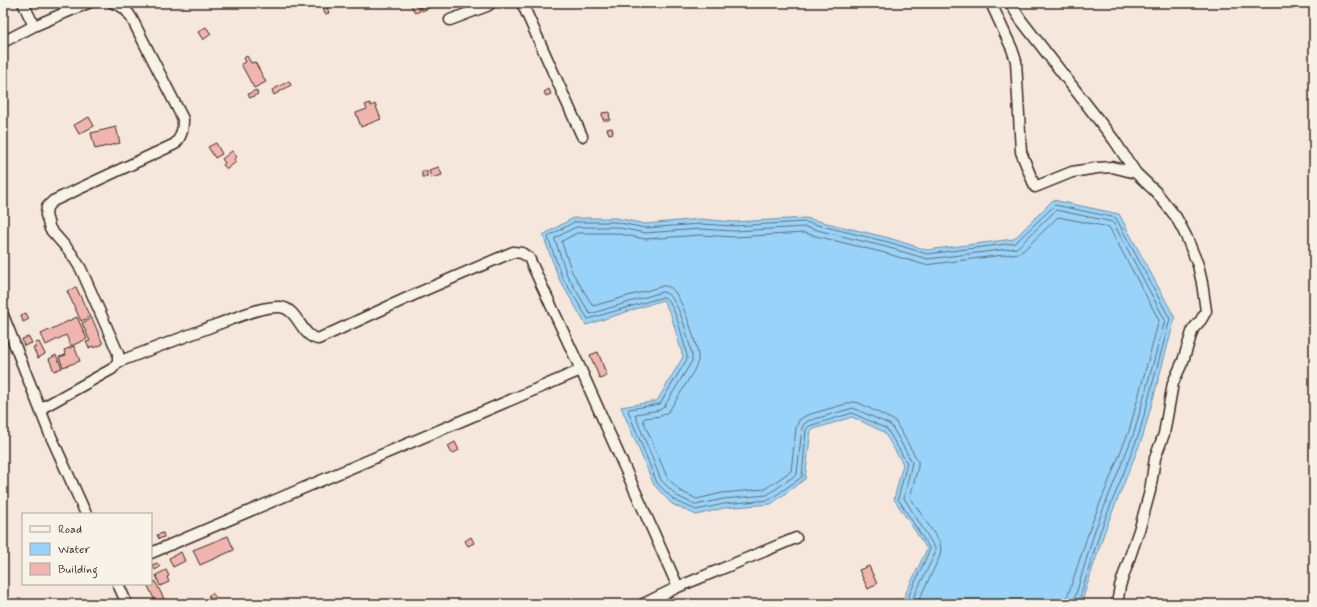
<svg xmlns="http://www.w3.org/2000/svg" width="1317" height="607" viewBox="0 0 1317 607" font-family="Mynerve,sans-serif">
  <rect width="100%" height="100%" fill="#f6e7dd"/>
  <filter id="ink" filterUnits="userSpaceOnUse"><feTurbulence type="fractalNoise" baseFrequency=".025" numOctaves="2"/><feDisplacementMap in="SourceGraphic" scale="8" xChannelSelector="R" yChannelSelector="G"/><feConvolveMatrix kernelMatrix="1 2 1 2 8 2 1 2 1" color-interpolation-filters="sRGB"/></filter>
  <g filter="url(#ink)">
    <path fill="#99d3f9" stroke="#738fa1" d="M1053 200 1119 214 1175 318 1143 436 1104 533 1081 604H893L903 599 927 549 894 499 903 464 884 432 852 417 811 430 805 479 771 504 724 508 696 515 672 504 654 485 621 407 657 401 683 357 671 315 663 300 586 325 559 279 543 235 573 218H616L645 224 700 219 734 222 806 218 889 238 927 250 1014 239Z"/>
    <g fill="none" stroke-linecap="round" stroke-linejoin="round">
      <path stroke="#616e76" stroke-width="1" d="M902 604 907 600 930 549 898 499 907 463 887 429 852 413 809 426 806 430 802 477 769 500 724 504 696 510 674 500 657 483 628 411 629 409 660 404 687 359V356C684 344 675 300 663 297L588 319 562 277 548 238 549 236 574 222H615L645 228 700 224 734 226 805 222 888 242 927 254 1015 243 1055 205 1116 218 1170 319 1139 434 1100 532 1078 604
        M910 604 935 554V548L904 498 912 462 891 425 853 408 808 421 804 424 802 428 797 474 767 495 723 499 696 505 677 496 661 480 635 415 636 414 659 410 664 407 692 361V355C688 340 679 293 662 292L590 314 567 275 555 240V238L576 227H615L645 233 700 229 734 231 805 227 886 247 928 259 1017 248 1056 210 1113 222 1165 320 1134 433 1095 530 1073 604
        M917 604 940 556 941 548 939 541 910 497 918 467V461L895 421 859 403 853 402 807 415 799 420 796 428 791 471 765 489 722 493 697 499 680 491 667 477 643 420 645 418 661 416 668 412C674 404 696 369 698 361 700 350 682 299 674 291 671 287 668 286 663 286L593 306 572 272 562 243V241L577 233H614L645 239 700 235 734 237 804 233 885 253 925 265 1019 253 1024 250 1058 217 1109 227 1159 320 1129 431 1090 528 1067 598V604"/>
    </g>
    <path fill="#f1b5b0" stroke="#3b2a1e" d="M410 3H417L420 11 415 13Z
      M422 3H440L422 11 419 4Z
      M327 7 329 13 325 14 323 8Z
      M206 27 211 34 203 40 198 32Z
      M247 56 251 63 255 62 266 82 254 88 241 64 246 62 244 58Z
      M289 81 291 85 274 95 272 90Z
      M549 89 551 94 546 96 544 92Z
      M256 90 258 94 250 98 248 94Z
      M370 103 371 106 375 104 381 119 361 127 356 113 367 109 365 105Z
      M609 112 610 120H603L602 113Z
      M89 117 94 126 79 134 74 125Z
      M116 127 120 143 95 149 91 133Z
      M612 128 613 133 609 134 607 129Z
      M216 143 222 154 215 158 208 147Z
      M232 151 237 157 234 159 236 162 227 169 223 165 225 163 222 159Z
      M439 167 442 175 431 178 429 170Z
      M422 171H427V177H422Z
      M76 287 90 317 81 321 67 291Z
      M26 313 29 319 23 322 21 315Z
      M77 317 87 339 71 346 66 335 46 345 41 334Z
      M92 318 103 344 94 348 93 346 89 348 86 342 90 341 82 323Z
      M29 337 32 343 24 346 22 339Z
      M39 342 45 354 38 358 33 348 36 347 35 343Z
      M74 346 80 361 63 367 59 357 66 355 64 350Z
      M598 352 607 376 600 379 590 355Z
      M56 355 62 368 54 371 49 359Z
      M455 442 459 450 452 454 448 446Z
      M163 533 164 537 159 539 157 535Z
      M228 536 234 550 200 565 193 550Z
      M471 537 474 543 468 546 465 541Z
      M181 552 185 561 173 567 169 558Z
      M157 563 160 567 155 570 152 565Z
      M869 566 877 584 868 589 859 570Z
      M166 570 169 576 167 577 169 582 160 586 156 575Z
      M155 581 164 599 156 603 147 584H151V583Z
      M212 593 216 598 212 601 208 596Z"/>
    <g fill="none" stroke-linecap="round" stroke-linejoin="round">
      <g stroke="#3b2a1e" stroke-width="13">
        <path id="street" d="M522 3 582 136
          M991 3 1012 49 1016 61 1021 152 1035 187 1072 172 1097 168 1112 167 1136 173 1156 192 1176 217 1186 236 1198 265 1202 283 1206 311 1201 320 1193 329 1183 361 1173 383 1164 434 1155 458 1150 491 1141 524 1120 586 1117 604
          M1010 3 1021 20 1114 140 1136 173
          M450 20 487 6 491 3
          M34 26 88 3
          M3 42 34 26 23 3
          M3 315 49 432 86 514
          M118 362C151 349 185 337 218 324 236 318 261 306 280 307 298 308 301 337 318 339L418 293 513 252 522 253 529 258 581 370
          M40 409 112 369 118 362V353L81 269 71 253 50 229 46 215 47 207 53 201 175 144C182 136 183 129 183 119L132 19C127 10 123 6 113 3
          M151 553 581 370 678 587
          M118 584 127 604
          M643 604 678 587 796 538"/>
      </g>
      <use href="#street" stroke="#f7f3e8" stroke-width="10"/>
    </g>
  </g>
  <rect width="1317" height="607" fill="none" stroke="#f7f3e8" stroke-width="16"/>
  <rect x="8" y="8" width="1301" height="591" fill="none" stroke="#3b2a1e" stroke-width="1.5" filter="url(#ink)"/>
  <rect x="22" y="513" width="130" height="72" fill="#f7f3e8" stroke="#aca397"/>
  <rect x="30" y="526" width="20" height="6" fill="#f7f3e8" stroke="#aca397"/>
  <text x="58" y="533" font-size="12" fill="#3b2a1e">Road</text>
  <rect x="30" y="543" width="20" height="12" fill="#99d3f9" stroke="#aca397"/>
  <text x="58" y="553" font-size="12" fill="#3b2a1e">Water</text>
  <rect x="30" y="563" width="20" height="12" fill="#f1b5b0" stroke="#aca397"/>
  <text x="58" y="573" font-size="12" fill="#3b2a1e">Building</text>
</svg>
